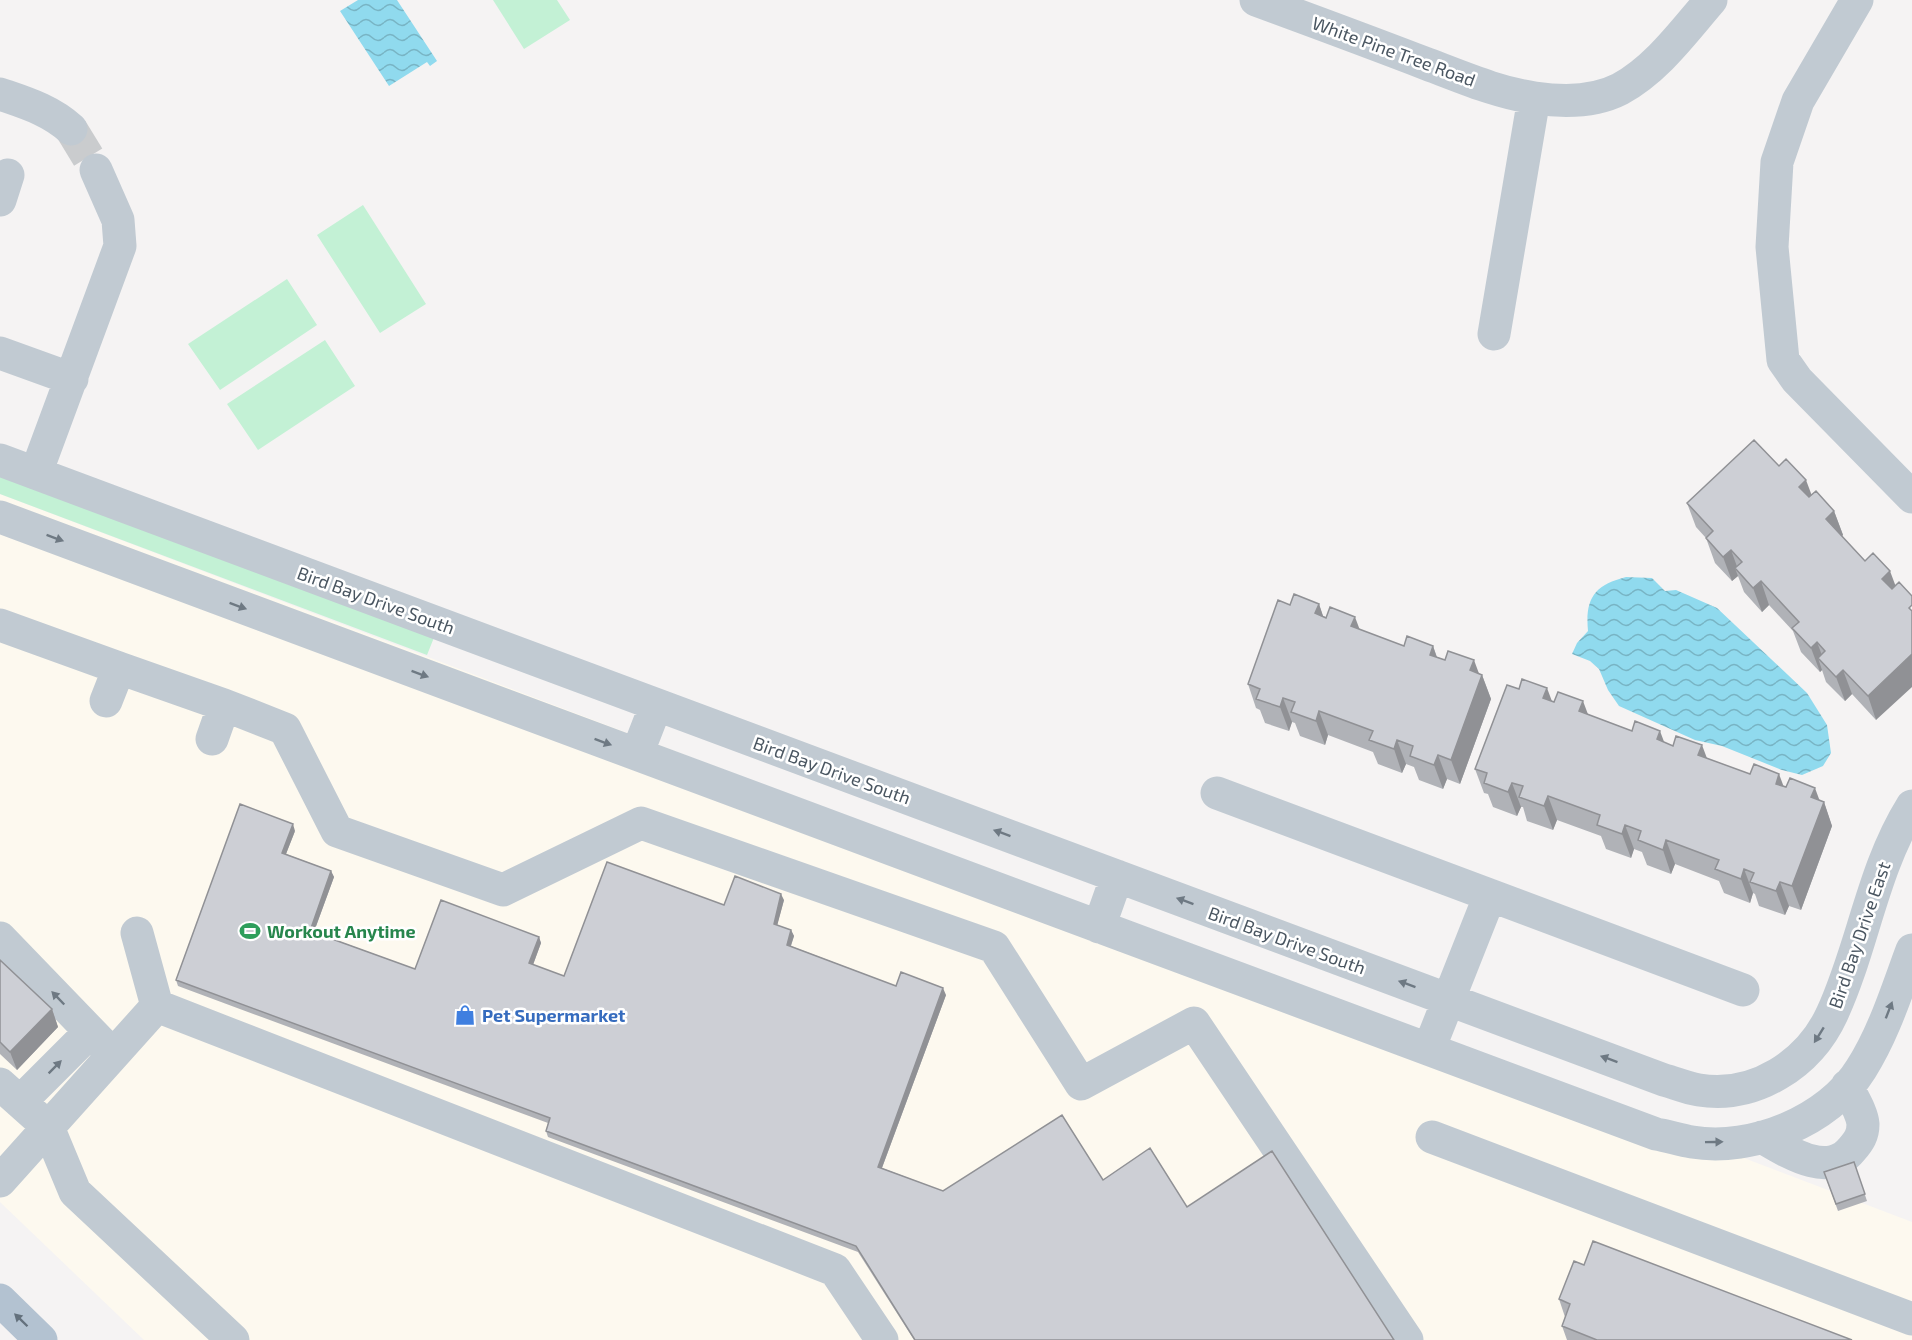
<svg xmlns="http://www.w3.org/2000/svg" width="1912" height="1340" viewBox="0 0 1912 1340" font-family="'Exo 2',sans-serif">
  <defs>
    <pattern id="water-waves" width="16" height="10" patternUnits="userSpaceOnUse" patternTransform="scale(1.5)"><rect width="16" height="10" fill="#90daee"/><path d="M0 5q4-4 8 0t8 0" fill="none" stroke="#78b4c4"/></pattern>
  </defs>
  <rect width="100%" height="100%" fill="#f5f3f3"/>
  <path fill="#fdf9ef" d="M0 494 1912 1222V1340H144L0 1202Z"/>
  <path fill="#c3f1d5" d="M493 0H557L570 20 524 49Z
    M363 205 426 304 380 333 317 235Z
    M287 279 317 325 220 390 188 344Z
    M325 340 355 386 258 450 227 404Z
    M0 448 445 610 427 655 0 494Z"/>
  <path fill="url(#water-waves)" d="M358 0H397L437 61 430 66 427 62 389 86 340 11Z
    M1626 577 1652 578 1665 591 1676 590 1717 608 1807 693 1827 725 1831 753 1823 766 1802 775 1782 770 1722 746 1695 740 1619 706 1608 690 1599 669 1590 661 1572 654 1577 643 1588 631C1585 599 1594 585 1626 577Z"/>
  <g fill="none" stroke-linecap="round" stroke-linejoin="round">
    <path stroke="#caccce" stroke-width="33" stroke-dasharray="33 16" stroke-linecap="butt" d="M71 129 96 170"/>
    <path stroke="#c1cad2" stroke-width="33" d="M1256 0C1313 21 1370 42 1427 64 1462 77 1498 93 1535 98 1563 102 1595 102 1620 89 1657 69 1684 31 1711 0
      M1857 0 1798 101 1777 162 1772 247 1783 360 1797 380 1912 497
      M0 94C26 103 50 110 71 129
      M0 200 8 175
      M1494 334 1534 98
      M0 353 72 379
      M0 460 1664 1080C1675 1083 1687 1088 1699 1090 1755 1099 1809 1064 1832 1014 1863 947 1872 870 1912 806
      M36 473 120 246 118 220 96 170
      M0 517 1656 1134C1668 1136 1680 1140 1692 1142 1752 1152 1829 1121 1861 1069 1884 1033 1897 990 1912 950
      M0 625 119 668
      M106 701 119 668 224 705 212 739
      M224 705 285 729 337 831 503 890 641 823 994 947 1081 1084 1194 1023 1407 1340
      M637 754 656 705
      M1217 793 1743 990
      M1099 927 1117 876
      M137 933 157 1006
      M0 938 113 1055
      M1429 1049 1490 895
      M0 1084 48 1127 75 1192 233 1340
      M20 1102 90 1032
      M1432 1137 1912 1319
      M1762 1137C1788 1152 1828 1179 1852 1149 1859 1141 1863 1135 1863 1124 1862 1112 1852 1097 1847 1086
      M0 1181 157 1006 835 1270 882 1340"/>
    <path stroke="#b3c2d1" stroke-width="33" d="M0 1300 41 1340"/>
  </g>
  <path fill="#b0b2b7" d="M1779 466 1811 495 1834 511 1843 535 1842 536 1876 720 1852 694 1845 701 1826 682 1822 670 1820 672 1801 652 1793 631 1769 605 1762 612 1744 592 1738 576 1732 581 1715 563 1706 538 1696 527 1687 503Z
    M1319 604 1323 616 1404 646H1433L1437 657 1482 675 1491 699 1460 784 1447 779 1443 789 1419 780 1414 767 1406 764 1402 773 1378 764 1373 752 1328 735 1325 745 1300 736 1295 723 1292 722 1289 731 1265 723 1260 710 1256 708 1248 684 1290 605Z
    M1519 689 1824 802 1832 826 1801 910 1789 906 1785 915 1759 906 1755 894 1753 893 1750 903 1724 893 1719 881 1675 864 1671 874 1647 865 1642 852 1634 849 1631 858 1606 849 1601 836 1557 820 1553 830 1527 821 1523 807H1521L1517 816 1493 807 1488 794 1484 793 1475 769Z
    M295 831 286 854 331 871 334 877 314 932 415 969 539 937 541 943 533 965 564 976 724 905 784 900 777 925 791 930 794 936 791 946 896 986 946 995 882 1168 943 1191 1103 1180 1187 1207 1394 1340H914L858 1252 548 1137 546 1131 548 1123 178 986 176 980Z
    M0 960 52 1009 58 1027 17 1070 0 1054Z
    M1854 1162 1867 1201 1838 1211 1824 1172Z
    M1584 1265 1852 1340H1567L1562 1326 1565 1317 1559 1299Z"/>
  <path fill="#909195" d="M1806 480 1815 504 1799 487Z
    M1834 511 1843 535 1834 543 1826 519Z
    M1731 550 1739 572 1735 568 1738 576 1732 581 1723 557Z
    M1890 571 1899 595 1891 603 1882 579Z
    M1761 581 1769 605 1762 612 1753 588Z
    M1319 604 1327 628 1315 613Z
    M1355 617 1364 641 1351 626Z
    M1817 642 1826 666 1818 658 1822 670 1820 672 1811 648Z
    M1433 646 1441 670 1430 655Z
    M1912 654V687L1876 720 1868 696Z
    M1474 660 1481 679 1482 675 1491 699 1460 784 1451 760 1470 670Z
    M1843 670 1852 694 1845 701 1836 677Z
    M1547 688 1556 712 1543 698Z
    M1283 698 1292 722 1289 731 1280 707Z
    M1583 701 1592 725 1579 711Z
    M1319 711 1328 735 1325 745 1316 721Z
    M1660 731 1669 755 1657 739Z
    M1397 740 1406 764 1402 773 1394 749Z
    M1702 745 1711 769 1698 755Z
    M1438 755 1447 779 1443 789 1434 765Z
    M1779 774 1788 798 1776 784Z
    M1512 783 1521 807 1517 816 1508 792Z
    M1815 788 1822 807 1824 802 1832 826 1801 910 1792 886 1811 797Z
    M1548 796 1557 820 1553 830 1544 806Z
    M293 824 295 831 284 859 282 853Z
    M1625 825 1634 849 1631 858 1622 834Z
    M1666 840 1675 864 1671 874 1663 850Z
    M1744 869 1753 893 1750 903 1741 879Z
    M331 871 334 877 312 937 310 931Z
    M1780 882 1789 906 1785 915 1776 891Z
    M781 894 784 900 776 930 774 924Z
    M791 930 794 936 789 951 787 945Z
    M539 937 541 943 531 970 529 963Z
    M943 988 946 995 880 1173 878 1167Z
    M52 1009 58 1027 17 1070 10 1052Z"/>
  <path fill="#cdcfd5" stroke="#909195" stroke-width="1.5" d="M1754 440 1779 466 1786 459 1806 480 1799 487 1809 497 1816 491 1834 511 1826 519 1865 561 1873 553 1890 571 1882 579 1892 589 1899 582 1912 596V605L1909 608 1912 611V654L1868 696 1843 670 1836 677 1818 658 1825 651 1817 642 1811 648 1792 628 1799 622 1761 581 1753 588 1735 568 1742 562 1731 550 1723 557 1706 538 1713 531 1687 503Z
    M1294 594 1319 604 1315 613 1326 618 1330 607 1355 617 1351 626 1404 646 1407 636 1433 646 1430 655 1445 660 1448 651 1474 660 1470 670 1482 675 1451 760 1438 755 1434 765 1410 756 1413 746 1397 740 1394 749 1369 740 1373 731 1319 711 1316 721 1291 712 1295 702 1283 698 1280 707 1256 699 1260 689 1248 684 1278 600 1290 605Z
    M1522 679 1547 688 1543 698 1554 702 1558 692 1583 701 1579 711 1632 731 1635 721 1660 731 1657 739 1673 746 1676 736 1702 745 1698 755 1750 774 1754 764 1779 774 1776 784 1786 787 1790 778 1815 788 1811 797 1824 802 1792 886 1780 882 1776 891 1750 882 1754 873 1744 869 1741 879 1715 869 1719 860 1666 840 1663 850 1638 840 1641 831 1625 825 1622 834 1597 825 1600 815 1548 796 1544 806 1519 797 1523 786 1512 783 1508 792 1484 783 1487 773 1475 769 1507 685 1519 689Z
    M240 804 293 824 282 853 331 871 310 931 415 969 441 900 539 937 529 963 564 976 607 862 724 905 735 876 781 894 774 924 791 930 787 945 896 986 901 972 943 988 878 1167 943 1191 1062 1115 1103 1180 1150 1148 1187 1207 1272 1151 1394 1340H915L856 1246 546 1131 550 1118 176 980Z
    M0 960 52 1009 10 1052 0 1042Z
    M1854 1162 1865 1194 1836 1204 1824 1172Z
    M1593 1241 1852 1340H1597L1562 1326 1570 1304 1559 1299 1574 1261 1584 1265Z"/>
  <defs><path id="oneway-solid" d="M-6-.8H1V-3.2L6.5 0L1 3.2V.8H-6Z" transform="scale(1.5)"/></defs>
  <g fill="#6e7983">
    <use href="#oneway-solid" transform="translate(55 538) rotate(20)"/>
    <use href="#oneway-solid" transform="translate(238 606) rotate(20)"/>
    <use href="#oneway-solid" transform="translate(420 674) rotate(20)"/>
    <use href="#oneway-solid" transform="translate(603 742) rotate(20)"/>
    <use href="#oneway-solid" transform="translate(1002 833) rotate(-160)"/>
    <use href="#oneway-solid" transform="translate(1185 901) rotate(-160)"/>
    <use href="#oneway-solid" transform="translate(1407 984) rotate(-160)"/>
    <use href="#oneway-solid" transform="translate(58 998) rotate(-134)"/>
    <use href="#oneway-solid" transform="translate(1889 1010) rotate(-69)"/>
    <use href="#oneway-solid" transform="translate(1819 1035) rotate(122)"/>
    <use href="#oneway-solid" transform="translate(1609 1059) rotate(-160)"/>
    <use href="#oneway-solid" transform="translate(55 1067) rotate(-45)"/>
    <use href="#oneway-solid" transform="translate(1714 1142) rotate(-1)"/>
  </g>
  <use fill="#64717d" href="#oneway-solid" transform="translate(21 1320) rotate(-136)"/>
  <defs>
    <g id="stadium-bare" transform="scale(1.62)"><path d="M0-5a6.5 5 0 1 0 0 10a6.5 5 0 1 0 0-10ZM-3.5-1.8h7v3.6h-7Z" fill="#2e9e5b" stroke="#fff" stroke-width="2.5" paint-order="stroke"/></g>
    <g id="shop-bare" transform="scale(1.62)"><path d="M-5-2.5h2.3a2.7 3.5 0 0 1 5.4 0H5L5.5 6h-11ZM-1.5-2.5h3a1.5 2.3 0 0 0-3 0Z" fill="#3f7fe0" stroke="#fff" stroke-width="2.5" paint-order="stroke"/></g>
  </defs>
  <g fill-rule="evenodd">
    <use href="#stadium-bare" x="250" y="931"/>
    <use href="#shop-bare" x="465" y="1015"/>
  </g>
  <g text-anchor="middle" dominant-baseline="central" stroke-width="5" stroke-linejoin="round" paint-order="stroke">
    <g font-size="18" fill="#4a5661" stroke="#fff">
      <text transform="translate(1394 51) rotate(20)">White Pine Tree Road</text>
      <text transform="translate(376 600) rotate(20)">Bird Bay Drive South</text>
      <text transform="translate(832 770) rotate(20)">Bird Bay Drive South</text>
      <text transform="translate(1859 935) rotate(-71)">Bird Bay Drive East</text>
      <text transform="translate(1287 940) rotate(20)">Bird Bay Drive South</text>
    </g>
    <g font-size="18" font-weight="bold" fill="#27864d" stroke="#fff" text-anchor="start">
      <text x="267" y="931">Workout Anytime</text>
    </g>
    <g font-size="18" font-weight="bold" fill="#366cbe" stroke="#fff" text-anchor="start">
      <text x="482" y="1015">Pet Supermarket</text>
    </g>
  </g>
</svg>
